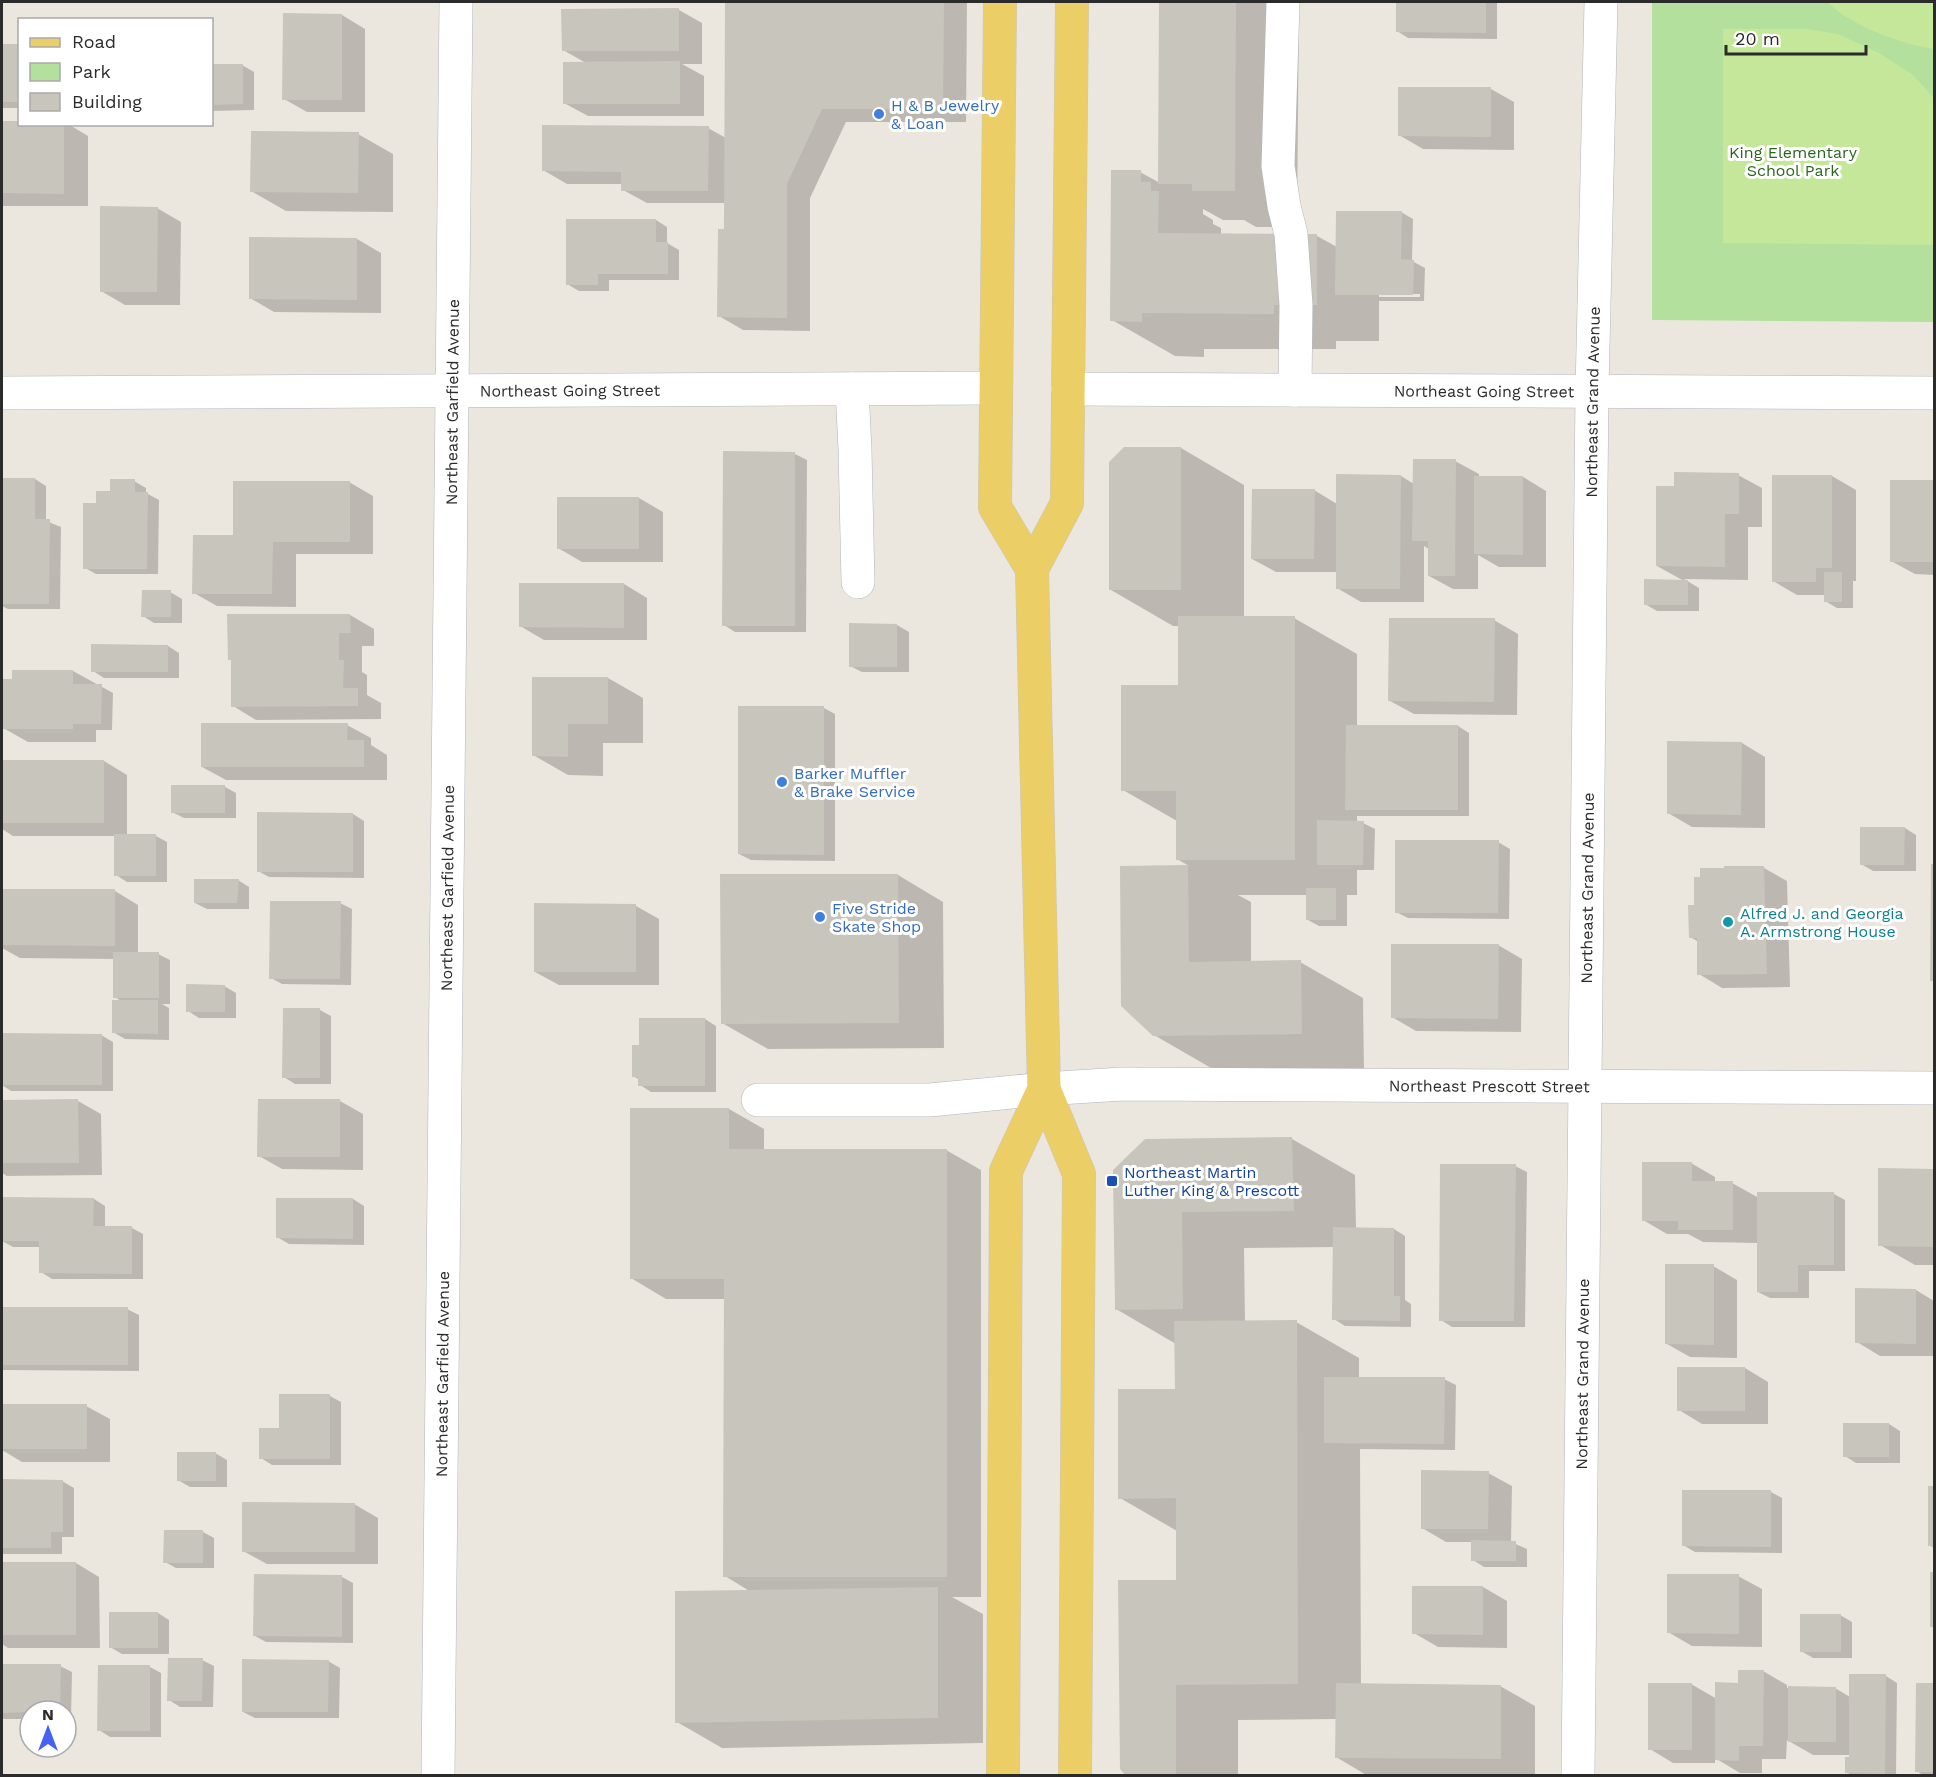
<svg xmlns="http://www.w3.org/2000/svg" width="1936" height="1777" viewBox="0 0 1936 1777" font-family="'Work Sans',sans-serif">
  <rect width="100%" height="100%" fill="#ece7de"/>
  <path fill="#b3e09d" d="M1652 2H1934V322L1652 320Z"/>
  <path fill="#c5e79a" d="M1828 2H1934V49C1904 45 1848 25 1828 2Z
    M1723 29H1807L1838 34 1881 54 1913 75 1934 98V245L1723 243Z"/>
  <path fill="#0003" fill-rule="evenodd" d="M727 2H967L966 122H846L810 198V331L743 330 719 316 726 203H647L623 190V184H567L543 170 708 128 726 138Z
    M1161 2H1299L1297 227H1256L1244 220H1223L1203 209V214L1213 220V224L1221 228V235L1317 236 1337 247 1401 212 1413 219 1412 261 1425 268 1424 301H1379V341H1336V349H1204V357L1175 356 1112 320 1140 172 1160 183ZM1379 294H1420V297H1379Z
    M1397 2H1497V39L1408 38 1397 31Z
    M679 10 702 23V64H682L704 76V116H588L564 103 586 63 563 50Z
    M342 15 365 29V112H307L284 99Z
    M2 45 20 46V108H2Z
    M212 65H242L254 72V110L212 111Z
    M1491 89 1514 102V150L1423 149 1399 135Z
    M2 122H20V124H68L88 136V206H2Z
    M358 134 393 154V212L286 211 251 191Z
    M157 208 181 222 180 305H125L101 291Z
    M656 220 667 227V243L679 250V280H609V291H579L567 284Z
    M251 239H357L381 253V313L274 312 250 298Z
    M1181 448 1244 485V618H1294L1357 654V726H1458L1469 733V816H1357V822L1363 823 1375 829 1374 870H1357V895H1347V926H1319L1308 920V895H1238L1251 902V962H1300L1363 998 1364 1069 1218 1072 1154 1035 1121 868 1189 866 1177 859V821L1123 790 1179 687V626H1173L1111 590Z
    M725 453 795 454 807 460 806 632H735L724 625Z
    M1455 461 1479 474V477H1523L1546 491V567H1499L1478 555V589H1453L1429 576V549L1424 546V602H1361L1337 588V572H1276L1252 559 1314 490 1337 504 1401 476 1414 484Z
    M1738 475 1762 488V527H1748V580L1684 579 1699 588V611H1657L1645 604 1684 581 1657 566 1675 488Z
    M1774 476H1832L1856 490V581H1853V608H1837L1825 601V595H1797L1773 581Z
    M2 479H35L46 486V521L61 527 60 609H8L2 606Z
    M134 481 146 488V493L159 500 158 574H96L85 568 112 493Z
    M349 482 373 496V554H296V607L217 606 194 593 234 536Z
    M1892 482H1934V575L1915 574 1891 561Z
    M559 498H639L663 512V562H582L558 548Z
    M624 584 647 598V640H544L520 626Z
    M170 592 182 599V623H154L143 616Z
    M350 615 374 629V646H362V672L367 675V695L381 703V719L256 720 233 706V661Z
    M1494 620 1518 634 1517 715 1414 714 1390 701Z
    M851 625H897L909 632V672H862L850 666Z
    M168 646 179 653V678H104L93 671Z
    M73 671 113 693 112 730H96V742H28L5 729Z
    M608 678 643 698V743H603V776L568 775 533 755Z
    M824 708 835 714V861L751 860 739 854Z
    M347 725 371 738V745L387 755V780H226L202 767Z
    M1742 743 1765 757V828L1692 827 1668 813Z
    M2 761H104L127 775V836H156L167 842V882H127L116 875V836H13L2 829Z
    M172 787H225L236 793V818H184L172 812Z
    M353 814 364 821V878L269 877 258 871Z
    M1905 828 1916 835V871H1873L1861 864Z
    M1498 842 1510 849 1509 919 1408 918 1396 912Z
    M1932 865H1934V982L1932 980Z
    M1764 868 1787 881 1790 987 1722 988 1699 974V942L1690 937 1696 906Z
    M898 875 943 902 944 1048 768 1049 722 1023Z
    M238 880 249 887V909H207L195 903Z
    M2 891H115L138 905V953L158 954 170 960V1004H162L169 1008V1040L125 1039 113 1032 121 1001 115 997V959L20 958 2 948Z
    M340 903 352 909 351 985 282 984 271 978Z
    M636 906 659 919V985H559L535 972Z
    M1498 945 1522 959 1521 1032 1416 1031 1392 1017Z
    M224 986 236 993V1018H199L188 1011Z
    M320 1010 331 1016V1084H295L284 1077Z
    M640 1019H705L716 1026V1092H651L640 1085V1080L633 1076 640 1046Z
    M2 1035H101L113 1042V1091H11L2 1085Z
    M2 1101H78L101 1114 102 1175 7 1176 2 1173Z
    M340 1101 363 1114V1170L282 1169 259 1156Z
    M729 1109 764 1129V1150H946L981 1170V1597H952L983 1614V1743L722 1748 677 1722 751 1592 725 1576V1299H666L631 1278Z
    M1292 1139 1355 1175 1356 1229H1394L1405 1236V1300L1411 1304V1327L1345 1326 1334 1319V1247L1244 1248 1245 1322H1296L1359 1358V1379H1444L1456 1385 1455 1450 1360 1449 1361 1685 1500 1686 1535 1706V1776H1368L1336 1757 1337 1719 1238 1720V1776H1128L1177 1581V1531L1120 1498 1176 1391V1344L1116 1309 1114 1170Z
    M1691 1163 1715 1177V1183H1732L1759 1198 1834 1194 1845 1200V1271H1809V1298H1770L1758 1292V1243L1703 1242 1688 1234H1667L1643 1220Z
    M1515 1166 1527 1172 1525 1327H1452L1441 1320Z
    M1934 1170V1265H1915L1880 1245Z
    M2 1198 94 1199 105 1206V1228H132L143 1234V1279H52L41 1272V1247H13L2 1241Z
    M353 1199 364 1206V1245L289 1244 277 1237Z
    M1713 1266 1737 1280V1358L1690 1357 1667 1344Z
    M1857 1289 1916 1290 1934 1301V1356H1880L1857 1342Z
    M2 1309H127L139 1315V1371L2 1370Z
    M1745 1368 1768 1382V1424H1702L1679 1410Z
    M330 1396 341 1402V1465H272L261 1458 280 1430Z
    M2 1406H86L110 1419V1462H22L2 1450Z
    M1889 1424 1900 1431V1463H1856L1845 1456Z
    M215 1453 227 1460V1487H190L178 1480Z
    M1488 1473 1512 1486 1511 1542 1527 1549V1567H1484L1473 1560V1542H1446L1422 1528Z
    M2 1480 62 1481 74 1488V1537H62V1554H2Z
    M1929 1487H1934V1548L1929 1545Z
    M1771 1492 1782 1498V1553L1695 1552 1683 1545Z
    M354 1504 378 1518V1564H267L243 1551Z
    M203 1532 214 1538V1568H176L165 1562Z
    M2 1563H76L99 1577 100 1648H8L2 1644Z
    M1932 1573H1934V1628L1931 1626Z
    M1738 1576 1762 1589V1647L1692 1646 1668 1632Z
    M342 1577 353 1583V1643L266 1642 255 1636Z
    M1483 1587 1507 1601V1648L1438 1647 1414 1633Z
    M158 1613 169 1620V1654H122L110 1647Z
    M1840 1615 1852 1622V1658H1813L1801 1651Z
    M202 1660 214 1666 213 1707H180L169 1700Z
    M328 1661 340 1668 339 1718H255L243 1712Z
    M2 1666H60L72 1672 71 1720H66V1711H30V1719H2Z
    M150 1667 161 1673V1737H110L99 1730Z
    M1763 1671 1787 1685V1688H1835L1850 1697 1886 1676 1897 1683 1896 1776H1852L1847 1772 1850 1755H1813L1787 1740 1786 1759H1762V1773H1740L1715 1758V1763H1673L1650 1749 1691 1684 1717 1699Z
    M1917 1684H1934V1776H1924L1917 1771Z"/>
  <path fill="#c8c5bd" d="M725 2H944L943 109H822L787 184V318L717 317 718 229H724Z
    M1159 2H1236L1235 191H1192V184H1158Z
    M1396 2H1486V33L1396 32Z
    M679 8V51H562L561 9Z
    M283 13 342 14V100H282Z
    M2 44H20V102H2Z
    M680 61V104H563V62Z
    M212 64H243V104L212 105Z
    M1398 87H1491V137L1398 136Z
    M2 121H20V124H64V194L2 193Z
    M542 125 709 126 708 191H621V172L542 171Z
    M251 131 359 132 358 193 250 192Z
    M1111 170H1141V182H1151V191H1159L1158 233 1317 234V305H1274V314L1142 313V322L1110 321Z
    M100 206 158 207 157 292H100Z
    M1336 211H1402L1401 259 1414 260 1413 295H1335Z
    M566 219H656V242H668V274H598V285H566Z
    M249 237 357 238V300L249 299Z
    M1124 447H1181V590H1109V462Z
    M723 451 795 452V626H722Z
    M1413 459H1456L1455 576H1428V541H1412Z
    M1674 472 1739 473V514H1725V567L1656 566V486H1674Z
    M1336 474 1401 475 1400 589H1336Z
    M1772 475H1832V568H1816V582H1772Z
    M1474 476H1523V555L1474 554Z
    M2 478H35V519H50L49 604H2Z
    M110 479H135V492H148L147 569H83V503H96V491H110Z
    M1890 480H1934V562H1890Z
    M233 481H350V542H273L272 594H192L193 535H233Z
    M1252 489H1315L1314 559H1251Z
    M557 497H639V549H557Z
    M1824 572H1842V602H1824Z
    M1644 579 1688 580V605H1644Z
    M519 583H624V628L519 627Z
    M142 590H171V617H141Z
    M227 614H350L351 633H339V660H344L343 688H358V706L231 707V660H228Z
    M1178 616H1295V860H1176V791H1121V685H1178Z
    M1389 618H1495L1494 702 1388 701Z
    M849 623 897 624V667H849Z
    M91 644 168 645V672H91Z
    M12 670H73V684H102L101 724H73V729H3V679H12Z
    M532 677H608V724H568V757L532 756Z
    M738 706H824V855L738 854Z
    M201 723H348L347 740H364V767H201Z
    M1346 725H1458V810H1345Z
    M1667 741 1742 742 1741 815 1667 814Z
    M2 760H104V823H2Z
    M171 785H225V813H171Z
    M257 812 353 813V872H257Z
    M1317 820 1364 821 1363 865H1317Z
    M1860 827H1905L1904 865H1860Z
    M114 834H156V876H114Z
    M1395 840H1499L1498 913H1395Z
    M1931 864H1934V981H1930Z
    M1188 865 1189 962 1301 960 1302 1034 1153 1036 1121 1006 1120 866Z
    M1724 866H1764L1767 974 1697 975V938H1689L1688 905H1694V877H1700V868H1724Z
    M720 874H898L899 1023 721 1024Z
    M194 879H239L237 903H194Z
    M1306 888H1336V920H1306Z
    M2 889H115V946L2 945Z
    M270 901H341L340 979H269Z
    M534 903 636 904V972H534Z
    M1391 944H1499L1498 1019 1391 1018Z
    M113 952H159V998H113Z
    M186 984 225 985V1012H186Z
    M112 1000H158V1034L112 1033Z
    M283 1008H320V1078H282Z
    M639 1018H705V1086H638V1077H632V1045H639Z
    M2 1033 102 1034V1085H2Z
    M78 1099 79 1163H2V1100Z
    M258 1099H340V1157H257Z
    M630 1108H729V1149H947V1577H723L724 1279H630Z
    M1292 1137 1294 1211 1182 1212 1183 1309 1115 1310 1113 1170 1145 1139Z
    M1642 1162H1692V1181H1733V1230H1678V1221H1642Z
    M1440 1164H1516L1514 1321H1439Z
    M1878 1168 1934 1169V1247L1878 1246Z
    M1757 1192H1834V1265H1798V1292H1757Z
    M2 1197 94 1198 93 1226H132V1274L39 1273V1241H2Z
    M276 1198H353V1239L276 1238Z
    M1333 1227 1394 1228V1296H1400V1321L1332 1320Z
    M1665 1264H1714V1345L1665 1344Z
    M1855 1288 1916 1289V1344L1855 1343Z
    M2 1307H128V1365H2Z
    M1297 1320 1298 1684 1176 1685V1776H1126L1120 1769 1118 1580H1176V1498L1118 1499V1389H1175L1174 1321Z
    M1677 1367H1745V1411H1677Z
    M1324 1377H1445L1444 1444 1324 1443Z
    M279 1394H330V1459H259V1428H279Z
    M2 1404H87V1449H2Z
    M1843 1423H1889V1457H1843Z
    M177 1452H216V1481H177Z
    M1421 1470 1489 1471 1488 1529H1421Z
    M2 1479 63 1480V1532H51V1548H2Z
    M1928 1486H1934V1546H1928Z
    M1682 1490H1771V1547L1682 1546Z
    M242 1502 355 1503V1552H242Z
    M164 1530H203V1563H163Z
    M1471 1540 1516 1541V1561H1471Z
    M2 1562H76V1635H2Z
    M1930 1572H1934V1627H1930Z
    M254 1574 342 1575V1637L253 1636Z
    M1667 1574H1739V1634L1667 1633Z
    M1412 1586H1483V1635L1412 1634Z
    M938 1587V1718L675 1723V1591Z
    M109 1612H158V1648H109Z
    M1800 1614H1841V1652H1800Z
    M168 1658H203L202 1701H167Z
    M242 1659 329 1660 328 1712H242Z
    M2 1664H61L60 1711 2 1713Z
    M98 1665H150V1731H97Z
    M1738 1670H1764L1763 1746H1739V1761L1715 1760V1682L1738 1683Z
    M1849 1674H1886L1885 1774 1845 1773V1757H1849Z
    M1336 1683 1501 1685V1759L1335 1758Z
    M1648 1683H1692V1750H1648Z
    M1916 1683H1934V1772H1915Z
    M1788 1686 1836 1687V1742H1788Z"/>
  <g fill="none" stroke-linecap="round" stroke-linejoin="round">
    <g stroke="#b2b4be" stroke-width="34">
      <g id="minor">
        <path d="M1283 2 1278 166 1284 206 1291 234 1296 305 1295 390"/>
        <path d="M852 389 855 449 858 582"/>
        <path id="s1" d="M1068 389 1934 393"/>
        <path id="s2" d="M2 393 995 388"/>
        <path id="s3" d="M758 1100H930L1044 1089 1122 1084 1934 1088"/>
        <path id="s4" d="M438 1776 456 2"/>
        <path id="s5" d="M1578 1776 1592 391 1601 2"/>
      </g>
    </g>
    <g stroke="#c8c8c8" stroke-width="34">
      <path id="major" d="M1000 2 995 507 1032 569
        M1072 2 1067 503 1032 569 1044 1089 1079 1174 1075 1776
        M1003 1776 1006 1171 1044 1089"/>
    </g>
    <use href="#minor" stroke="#fff" stroke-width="33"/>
    <use href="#major" stroke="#ebce65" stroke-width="33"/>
  </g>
  <g fill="#3f7fe0" stroke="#fff" stroke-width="2">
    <circle cx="879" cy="114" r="6"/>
    <circle cx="782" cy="782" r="6"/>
    <circle cx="820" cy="917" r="6"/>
  </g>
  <circle fill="#0f9aa8" stroke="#fff" stroke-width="2" cx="1728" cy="922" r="6"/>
  <rect fill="#1a4fb4" stroke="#fff" stroke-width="2" x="1106" y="1175" width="12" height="12" rx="3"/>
  <g text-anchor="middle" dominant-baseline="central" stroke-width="6" stroke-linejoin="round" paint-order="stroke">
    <g font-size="16" fill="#366cbe" stroke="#fff" text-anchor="start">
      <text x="891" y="105">H &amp; B Jewelry<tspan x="891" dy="18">&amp; Loan</tspan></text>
      <text x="794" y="773">Barker Muffler<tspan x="794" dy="18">&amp; Brake Service</tspan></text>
      <text x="832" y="908">Five Stride<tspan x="832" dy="18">Skate Shop</tspan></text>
    </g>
    <g font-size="16" fill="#2b661e" stroke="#fff">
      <text x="1793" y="152">King Elementary<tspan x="1793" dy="18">School Park</tspan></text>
    </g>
    <g font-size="16" fill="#2b2b2b" stroke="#fff">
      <text stroke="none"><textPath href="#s2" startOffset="568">Northeast Going Street</textPath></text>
      <text stroke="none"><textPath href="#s1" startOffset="416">Northeast Going Street</textPath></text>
      <text stroke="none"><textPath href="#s5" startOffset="1374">Northeast Grand Avenue</textPath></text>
      <text stroke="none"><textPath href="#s4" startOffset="1374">Northeast Garfield Avenue</textPath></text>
      <text stroke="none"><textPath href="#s4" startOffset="888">Northeast Garfield Avenue</textPath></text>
      <text stroke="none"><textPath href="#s5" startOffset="888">Northeast Grand Avenue</textPath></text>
      <text stroke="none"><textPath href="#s3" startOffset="732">Northeast Prescott Street</textPath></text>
      <text stroke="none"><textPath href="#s4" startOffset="402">Northeast Garfield Avenue</textPath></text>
      <text stroke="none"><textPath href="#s5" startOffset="402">Northeast Grand Avenue</textPath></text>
    </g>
    <g font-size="16" fill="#0d838f" stroke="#fff" text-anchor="start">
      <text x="1740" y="913">Alfred J. and Georgia<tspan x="1740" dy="18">A. Armstrong House</tspan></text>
    </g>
    <g font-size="16" fill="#164399" stroke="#fff" text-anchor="start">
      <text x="1124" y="1172">Northeast Martin<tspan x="1124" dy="18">Luther King &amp; Prescott</tspan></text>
    </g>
  </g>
  <rect width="1936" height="1777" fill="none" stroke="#2b2b2b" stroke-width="6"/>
  <rect x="18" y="18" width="195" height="108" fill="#ffffff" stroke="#aaaaaa" stroke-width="1.5"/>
  <rect x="30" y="38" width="30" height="9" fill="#ebce65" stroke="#aaaaaa" stroke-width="1.5"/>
  <text x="72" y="48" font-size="18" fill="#2b2b2b">Road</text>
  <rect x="30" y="63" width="30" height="18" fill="#b3e09d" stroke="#aaaaaa" stroke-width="1.5"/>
  <text x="72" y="78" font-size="18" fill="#2b2b2b">Park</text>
  <rect x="30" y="93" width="30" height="18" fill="#c8c5bd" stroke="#aaaaaa" stroke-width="1.5"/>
  <text x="72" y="108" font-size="18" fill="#2b2b2b">Building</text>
  <g transform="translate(48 1729)"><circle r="28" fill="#ffffff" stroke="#aaaaaa" stroke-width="1.5"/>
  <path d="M0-4.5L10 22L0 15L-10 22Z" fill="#4662f2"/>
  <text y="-9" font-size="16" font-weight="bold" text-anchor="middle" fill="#2b2b2b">N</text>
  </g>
  <path d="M1726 45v9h140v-9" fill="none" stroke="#2b2b2b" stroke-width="3"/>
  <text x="1735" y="45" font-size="18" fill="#2b2b2b" stroke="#ffffff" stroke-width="4.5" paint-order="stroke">20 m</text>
</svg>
